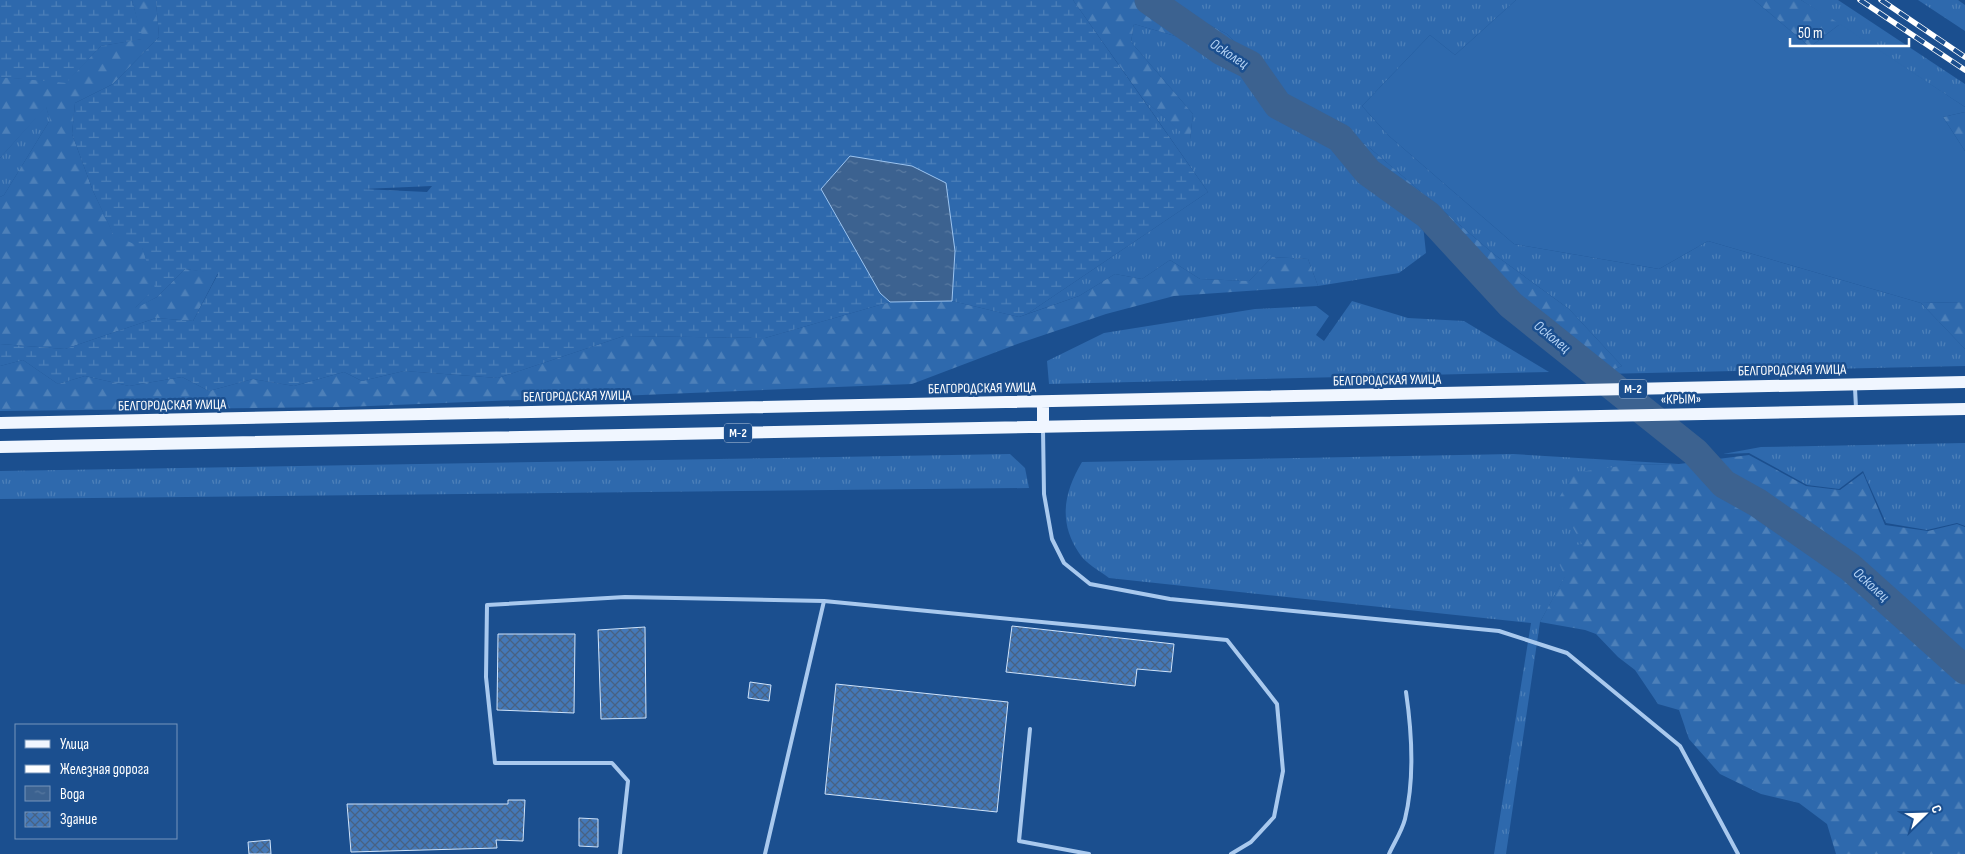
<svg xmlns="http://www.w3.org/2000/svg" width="1965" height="854" viewBox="0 0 1965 854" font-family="'Sofia Sans Condensed',sans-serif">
  <defs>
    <pattern id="grass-tufts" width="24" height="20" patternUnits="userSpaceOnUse" patternTransform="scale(1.25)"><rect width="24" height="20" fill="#2e69ad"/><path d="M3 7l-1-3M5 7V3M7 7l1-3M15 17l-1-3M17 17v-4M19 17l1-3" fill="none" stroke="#4d80b9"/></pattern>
    <pattern id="forest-firs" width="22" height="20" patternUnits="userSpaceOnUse" patternTransform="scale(1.25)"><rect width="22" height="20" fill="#2e69ad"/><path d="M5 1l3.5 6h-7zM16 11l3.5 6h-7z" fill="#4d80b9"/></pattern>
    <pattern id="wetland-marsh" width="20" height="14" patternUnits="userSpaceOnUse" patternTransform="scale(1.25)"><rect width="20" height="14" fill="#2e69ad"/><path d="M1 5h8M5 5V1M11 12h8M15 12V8" fill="none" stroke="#4d80b9"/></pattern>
    <pattern id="water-ripples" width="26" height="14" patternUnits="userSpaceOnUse" patternTransform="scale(1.25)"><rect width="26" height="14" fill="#3c6290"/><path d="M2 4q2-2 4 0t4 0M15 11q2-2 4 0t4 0" fill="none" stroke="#597aa1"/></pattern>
    <pattern id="building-cross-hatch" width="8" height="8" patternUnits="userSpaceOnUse" patternTransform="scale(1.25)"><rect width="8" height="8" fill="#4478b7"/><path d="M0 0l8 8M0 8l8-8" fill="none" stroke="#486282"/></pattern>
  </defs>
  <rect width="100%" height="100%" fill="#1b4f8f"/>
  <path fill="url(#grass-tufts)" d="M1168 0H1516L1455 55 1430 35 1362 106 1389 136 1514 244 1659 269 1708 241 1921 303 1965 349V366L1602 374 1622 366 1569 309 1495 255 1365 144 1350 140 1282 103 1256 62 1227 34 1177 8Z
    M1801 0H1838L1965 84V107Z
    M1918 0H1958L1965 5V31Z
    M1134 24 1182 38 1243 75 1268 109 1331 143 1371 188 1423 225 1426 253 1399 273 1318 286 1308 259 1272 257 1249 281 1200 279 1170 260 1142 279 1115 274 1079 296 1027 314 1208 192 1143 99 1190 139 1193 114 1131 42Z
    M46 106 50 120 4 195 0 197V158Z
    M1352 301 1408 318 1464 321 1549 372 1049 384 1047 361 1104 333 1255 309 1316 306 1329 316 1316 335 1324 341Z
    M1965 443V526L1957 523 1927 530 1886 523 1863 471 1839 489 1807 485 1749 453 1723 454 1761 447Z
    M1010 454 1025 468 1029 488 0 499V471Z
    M1513 454 1679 464 1627 465 1540 622 1506 854H1494L1531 623 1109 578C1100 571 1085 563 1079 553 1058 522 1064 492 1082 462Z"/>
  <path fill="url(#forest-firs)" d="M132 0H156L159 37 113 84 75 103 72 134 93 191 113 233 142 247 156 288 135 308 157 297 185 269 218 273 193 321 156 318 65 349 0 344V197L4 195 50 120 46 107 0 158V77L66 82 101 46 142 39Z
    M1073 0H1140L1182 38 1134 24 1131 42 1193 114 1190 140 1143 99Z
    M1155 0H1168L1177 8 1227 34 1256 62 1249 61Z
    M1754 0H1801L1840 24 1810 47Z
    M1965 112V151L1943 117Z
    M1350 140 1365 144 1495 255 1569 309 1622 366 1602 374 1594 365 1513 302 1430 212 1370 169Z
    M1272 257 1308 259 1318 286 1174 296 1106 314 1020 343 912 384 346 407 0 411V366L23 360 58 384 85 376 129 386 182 377 209 391 253 379 294 386 344 372 362 381 404 371 498 378 624 336 765 338 890 302 952 301 1019 317 1079 296 1115 274 1142 279 1170 260 1200 279 1249 281Z
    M1965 302V349L1921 303Z
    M1749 455 1806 486 1840 490 1863 473 1885 525 1928 531 1957 524 1965 527V854H1836L1827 824 1799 803 1761 794 1720 774 1689 739 1679 710 1658 704 1635 670 1618 657 1596 634 1585 630 1540 622 1565 576 1552 549 1582 544 1558 500 1573 473 1627 465 1679 464Z"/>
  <path fill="url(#wetland-marsh)" fill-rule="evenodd" d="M0 0H132L143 39 101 46 66 83 0 77Z
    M156 0H1073L1208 192 1027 314 1019 317 952 301 955 251 880 293 890 302 765 338 624 336 498 378 404 371 362 381 344 372 294 386 253 379 209 391 182 377 129 386 85 376 58 384 23 360 0 366V344L65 349 156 318 193 321 218 274 185 269 157 297 133 310 155 288 142 248 113 234 93 191 72 134 75 103 113 84 159 37ZM432 186 427 192 363 189Z"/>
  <path fill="#2e69ad" d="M1516 0H1754L1810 47 1840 24 1965 107V112L1943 117 1965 151V302L1921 303 1708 241 1659 269 1514 244 1389 136 1362 106 1430 35 1455 55Z"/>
  <path fill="url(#water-ripples)" stroke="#9cc4f0" d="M850 156 912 166 946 183 955 251 952 301 890 302 880 293 821 189Z"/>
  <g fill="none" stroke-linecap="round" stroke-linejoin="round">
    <path stroke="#3c6290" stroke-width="29" d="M1149 0 1222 51 1250 65 1278 105 1340 138 1368 172 1428 215 1511 305 1695 452 1724 484 1758 503 1850 567 1965 670"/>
  </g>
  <path fill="url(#building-cross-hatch)" stroke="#cfe3fa" d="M1012 626 1174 644 1171 672 1137 669 1135 686 1006 672Z
    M645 627 646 718 601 719 598 630Z
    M498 634H575L574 713 497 710Z
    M750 682 771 685 769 701 748 698Z
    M836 684 1008 702 997 812 825 794Z
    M508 800H525L523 841 496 840 497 848 351 852 347 804H508Z
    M579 818 598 819V847L579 846Z
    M270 840 271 854H249L248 842Z"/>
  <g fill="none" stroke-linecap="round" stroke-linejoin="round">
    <path stroke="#a9c9ee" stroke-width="4" d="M1855 388 1856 408
      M1043 429 1044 494 1052 539 1064 563 1090 584 1170 599 1499 631 1567 653 1680 746 1738 854
      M1030 729 1019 841 1089 854
      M620 854 628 781 612 763H495L486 677 487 605 625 597 824 601
      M765 854 824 601 1227 640 1277 704 1283 771 1274 817 1251 842 1231 854
      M1389 854C1394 843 1402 831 1405 819 1415 778 1412 733 1406 692"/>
    <path stroke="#f0f6ff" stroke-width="12" d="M1043 402V427
      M0 423 1965 382
      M0 447 1965 409"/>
    <g stroke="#fff" stroke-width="5.5">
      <path id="rail" d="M1860 0 1965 70
        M1881 0 1965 57"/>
    </g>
    <use href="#rail" stroke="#1b4f8f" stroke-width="4" stroke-dasharray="11" stroke-linecap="butt"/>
  </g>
  <g text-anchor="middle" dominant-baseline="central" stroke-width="5" stroke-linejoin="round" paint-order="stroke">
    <g fill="#1b4f8f" stroke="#bbcadd" stroke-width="1">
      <rect x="1619" y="379.5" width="28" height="19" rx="4"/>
      <rect x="724" y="423.5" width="28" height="19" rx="4"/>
    </g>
    <g font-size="12" font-weight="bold" fill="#fff">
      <text x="1633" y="389">М-2</text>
      <text x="738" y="433">М-2</text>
    </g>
    <g font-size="14" fill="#fff" stroke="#1b4f8f">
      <text transform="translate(1792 370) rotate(-1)">БЕЛГОРОДСКАЯ УЛИЦА</text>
      <text transform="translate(1387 380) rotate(-1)">БЕЛГОРОДСКАЯ УЛИЦА</text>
      <text transform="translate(982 388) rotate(-1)">БЕЛГОРОДСКАЯ УЛИЦА</text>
      <text transform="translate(577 396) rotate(-1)">БЕЛГОРОДСКАЯ УЛИЦА</text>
      <text transform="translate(1681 399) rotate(-1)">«КРЫМ»</text>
      <text transform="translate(172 405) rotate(-1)">БЕЛГОРОДСКАЯ УЛИЦА</text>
    </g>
    <g font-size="15" font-style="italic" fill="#b5d3f5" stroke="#1b4f8f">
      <text transform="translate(1229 54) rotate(33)">Осколец</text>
      <text transform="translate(1552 337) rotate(39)">Осколец</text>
      <text transform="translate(1871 585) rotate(42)">Осколец</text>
    </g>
  </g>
  <rect x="15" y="724" width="162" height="115" fill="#1b4f8f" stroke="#7695bc"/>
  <rect x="25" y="740" width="25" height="8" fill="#f0f6ff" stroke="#7695bc"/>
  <text x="60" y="749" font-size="15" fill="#ffffff">Улица</text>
  <rect x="25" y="765" width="25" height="8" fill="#ffffff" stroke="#7695bc"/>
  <text x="60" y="774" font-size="15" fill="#ffffff">Железная дорога</text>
  <rect x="25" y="786" width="25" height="15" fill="url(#water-ripples)" stroke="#7695bc"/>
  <text x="60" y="799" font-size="15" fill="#ffffff">Вода</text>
  <rect x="25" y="812" width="25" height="15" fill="url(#building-cross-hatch)" stroke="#7695bc"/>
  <text x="60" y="824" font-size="15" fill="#ffffff">Здание</text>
  <g transform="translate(1925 814) rotate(67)" stroke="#1b4f8f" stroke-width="4" paint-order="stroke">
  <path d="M0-4L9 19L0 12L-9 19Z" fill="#ffffff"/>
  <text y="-8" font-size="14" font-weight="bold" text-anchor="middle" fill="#ffffff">С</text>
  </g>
  <path d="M1790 38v8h119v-8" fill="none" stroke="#ffffff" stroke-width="2.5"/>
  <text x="1798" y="38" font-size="15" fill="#ffffff" stroke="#1b4f8f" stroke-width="4" paint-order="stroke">50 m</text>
</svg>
